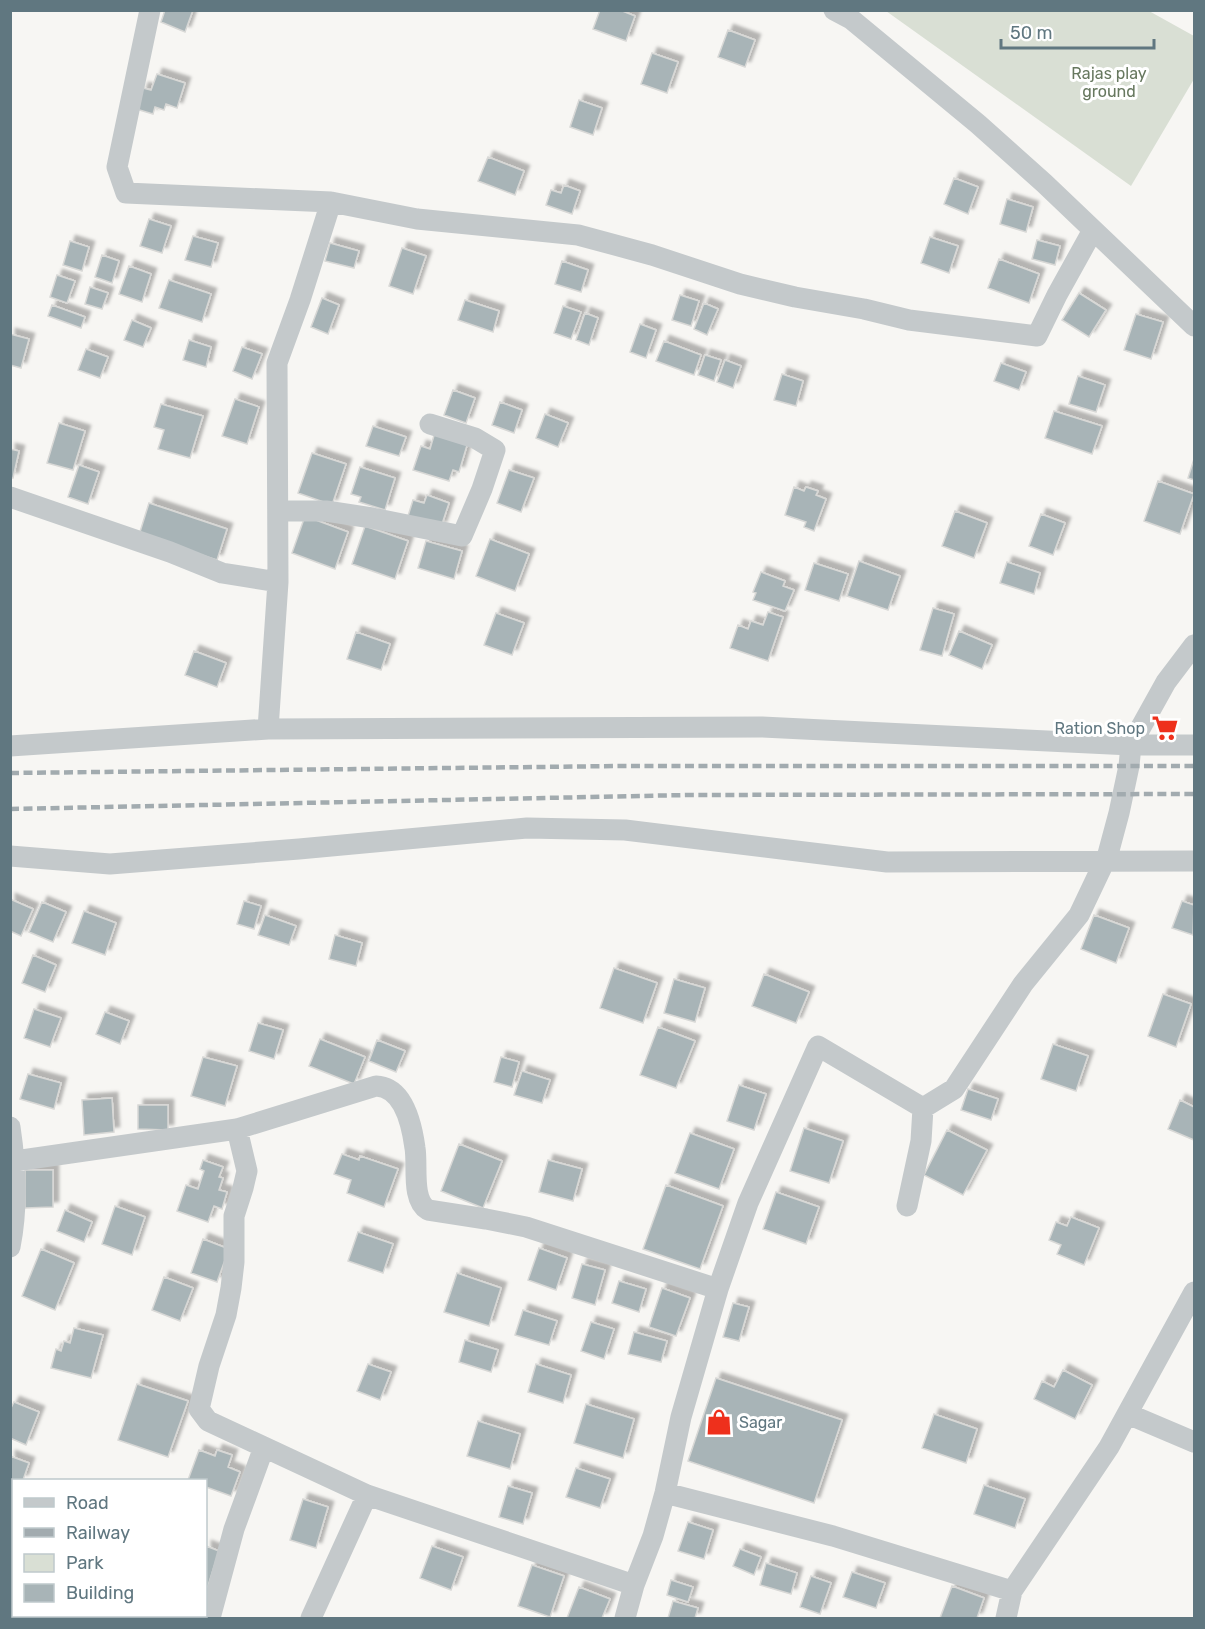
<svg xmlns="http://www.w3.org/2000/svg" width="1205" height="1629" viewBox="0 0 1205 1629" font-family="Rubik,sans-serif">
  <defs>
    <filter id="shadow"><feDropShadow dx="5.5" dy="-5.5" stdDeviation="1.5" flood-color="#0004"/></filter>
  </defs>
  <rect width="100%" height="100%" fill="#f7f6f3"/>
  <path fill="#d9dfd4" d="M886 11H1149L1194 36V79L1131 186Z"/>
  <path fill="#a8b4b7" stroke="#d8d8d6" stroke-width="1.5" filter="url(#shadow)" d="M165 10H193L185 32 161 22Z
    M600 10H620L635 16 626 41 593 29Z
    M728 30 755 40 745 67 718 57Z
    M652 53 678 62 667 93 641 84Z
    M157 74 185 83 177 108 166 104 164 110 155 107 153 114 136 109 143 88 151 90Z
    M579 100 602 108 593 135 570 127Z
    M488 157 524 171 515 195 478 181Z
    M954 178 978 187 968 214 944 204Z
    M564 185 580 191 572 214 546 205 551 190 561 193Z
    M1007 199 1033 207 1026 232 1000 224Z
    M149 219 171 226 162 253 140 246Z
    M193 236 218 243 211 267 185 260Z
    M930 237 958 246 949 273 921 263Z
    M1037 240 1060 246 1055 265 1032 259Z
    M70 241 89 247 82 271 63 265Z
    M330 243 359 251 354 268 325 261Z
    M402 248 426 256 413 294 389 286Z
    M102 255 119 261 112 283 95 277Z
    M999 259 1039 274 1029 303 988 288Z
    M562 261 588 270 581 292 555 284Z
    M129 266 151 274 142 302 119 294Z
    M57 275 75 281 67 303 50 297Z
    M169 280 211 294 202 322 159 308Z
    M90 287 108 293 102 309 85 304Z
    M1079 293 1106 310 1089 337 1062 320Z
    M680 295 699 301 691 326 672 320Z
    M322 298 339 305 328 334 311 327Z
    M465 300 499 311 493 332 458 320Z
    M704 303 718 309 707 335 694 329Z
    M52 305 85 317 81 328 48 316Z
    M563 306 581 312 571 339 554 333Z
    M585 313 598 318 589 345 576 340Z
    M1136 314 1163 322 1151 359 1124 350Z
    M132 320 151 328 143 347 124 340Z
    M640 324 656 330 646 358 630 352Z
    M10 334 29 339 21 368 10 365Z
    M189 340 211 347 206 367 183 360Z
    M664 341 701 355 694 375 656 361Z
    M242 347 262 354 252 379 233 371Z
    M86 349 108 357 100 378 78 370Z
    M705 355 721 360 714 381 698 375Z
    M725 360 741 366 733 388 717 382Z
    M1001 363 1026 372 1019 390 994 381Z
    M782 374 803 381 796 406 774 400Z
    M1078 376 1105 385 1096 412 1069 404Z
    M453 390 475 398 466 423 444 415Z
    M235 399 259 407 247 444 222 436Z
    M500 402 522 410 514 433 492 425Z
    M161 404 203 416 190 458 158 449 164 430 154 427Z
    M1054 411 1102 426 1092 454 1045 438Z
    M545 414 568 423 558 447 536 438Z
    M59 423 85 431 73 470 47 463Z
    M373 426 406 437 399 456 366 446Z
    M435 432 468 442 459 472 453 470 449 481 413 470 421 446 430 449Z
    M10 449 19 451 13 478H10Z
    M312 453 346 464 332 505 298 493Z
    M1194 459V480L1188 478Z
    M79 465 99 472 88 504 68 497Z
    M360 467 395 478 385 510 359 502 361 497 351 494Z
    M509 470 534 478 521 512 497 503Z
    M1158 481 1194 494 1180 534 1144 521Z
    M794 487 804 491 806 487 818 491 816 495 826 499 814 531 804 527 806 522 785 515Z
    M427 495 449 503 441 527 408 516 413 500 424 503Z
    M149 503 227 529 217 560 139 535Z
    M955 511 987 523 974 558 942 546Z
    M1041 514 1065 523 1053 555 1029 546Z
    M305 516 348 532 335 569 292 553Z
    M365 526 408 541 395 579 352 564Z
    M490 539 529 554 515 591 476 576Z
    M426 541 462 551 454 579 418 568Z
    M859 561 900 576 888 610 847 596Z
    M1007 562 1040 573 1034 594 1000 583Z
    M814 563 848 574 839 601 805 590Z
    M761 572 785 581 783 586 794 590 785 611 753 600 756 593 753 592Z
    M933 608 954 614 942 656 920 650Z
    M768 612 783 617 768 661 730 648 738 625 748 629 751 621 763 625Z
    M496 613 524 623 512 655 484 645Z
    M959 631 992 645 982 669 949 655Z
    M356 632 390 644 381 670 347 659Z
    M194 651 226 663 217 687 185 675Z
    M10 899 33 909 21 936 10 931Z
    M244 901 261 906 254 929 237 924Z
    M1182 901 1194 905 1193 935 1172 928Z
    M42 902 66 912 53 942 29 932Z
    M84 911 116 923 105 955 72 943Z
    M265 915 296 926 289 945 258 935Z
    M1094 915 1129 928 1116 963 1081 949Z
    M335 935 362 943 356 966 329 959Z
    M33 955 56 965 45 992 22 983Z
    M614 968 657 983 643 1023 600 1008Z
    M764 974 809 992 796 1023 752 1006Z
    M674 979 705 988 695 1022 664 1013Z
    M1163 994 1191 1004 1176 1047 1148 1036Z
    M34 1009 61 1018 50 1047 24 1038Z
    M105 1012 129 1021 120 1044 96 1034Z
    M258 1023 283 1030 274 1059 249 1051Z
    M658 1027 695 1041 676 1088 640 1075Z
    M320 1039 365 1057 354 1084 309 1066Z
    M377 1040 405 1051 396 1072 369 1061Z
    M1053 1044 1088 1056 1076 1091 1041 1079Z
    M203 1057 237 1066 225 1106 191 1096Z
    M501 1057 519 1062 512 1087 494 1082Z
    M522 1071 550 1080 542 1103 514 1095Z
    M28 1074 61 1083 54 1109 20 1099Z
    M739 1085 766 1094 754 1130 727 1121Z
    M968 1089 998 1099 991 1120 961 1110Z
    M112 1098 114 1132 84 1135 82 1100Z
    M1180 1100 1194 1107V1140L1168 1129Z
    M138 1105H168V1130L138 1129Z
    M804 1128 843 1141 829 1183 790 1171Z
    M947 1130 987 1150 963 1195 924 1175Z
    M690 1133 734 1149 719 1189 675 1173Z
    M459 1144 502 1161 483 1208 441 1191Z
    M342 1154 359 1160 360 1156 398 1169 384 1207 347 1193 351 1180 334 1174Z
    M203 1160 223 1167 219 1177 223 1178 219 1190 227 1192 222 1209 214 1206 208 1222 177 1211 186 1185 198 1189 204 1171 200 1169Z
    M548 1160 582 1169 573 1201 539 1192Z
    M25 1170H53V1207L25 1208Z
    M666 1185 723 1206 700 1269 643 1249Z
    M776 1192 819 1207 806 1244 763 1229Z
    M115 1206 145 1217 132 1255 102 1244Z
    M65 1210 92 1222 84 1242 57 1231Z
    M1071 1217 1099 1228 1084 1265 1057 1254 1061 1245 1049 1240 1056 1222 1067 1226Z
    M358 1232 393 1244 383 1273 348 1261Z
    M203 1239 229 1249 217 1282 191 1273Z
    M539 1248 567 1258 556 1290 528 1280Z
    M41 1249 74 1263 55 1310 22 1296Z
    M582 1264 605 1270 595 1305 572 1298Z
    M457 1273 501 1288 489 1326 444 1312Z
    M164 1277 193 1288 180 1321 152 1310Z
    M619 1281 646 1289 639 1312 612 1303Z
    M662 1288 690 1298 676 1336 649 1327Z
    M733 1303 749 1307 739 1341 723 1337Z
    M523 1310 557 1321 549 1345 515 1335Z
    M591 1322 614 1329 604 1359 581 1351Z
    M74 1328 103 1335 91 1378 51 1368 56 1349 61 1351 64 1341 70 1343Z
    M634 1332 667 1341 661 1362 628 1354Z
    M465 1340 498 1350 491 1372 459 1362Z
    M368 1364 391 1372 380 1400 357 1391Z
    M536 1364 571 1375 563 1403 528 1392Z
    M1063 1370 1092 1385 1075 1419 1034 1399 1042 1381 1054 1387Z
    M716 1378 842 1420 814 1503 688 1461Z
    M137 1384 188 1401 168 1457 118 1440Z
    M14 1402 39 1412 26 1445 10 1438V1410Z
    M586 1404 634 1419 623 1458 574 1443Z
    M934 1414 977 1429 966 1463 922 1448Z
    M478 1421 520 1434 510 1469 467 1456Z
    M199 1450 215 1456 217 1450 232 1455 228 1467 240 1472 231 1496 206 1487V1480H188Z
    M10 1456 29 1463 23 1480H14V1501L10 1500Z
    M576 1468 610 1479 600 1508 566 1497Z
    M984 1485 1025 1499 1015 1528 974 1514Z
    M508 1486 532 1493 523 1524 499 1517Z
    M303 1499 328 1507 316 1548 290 1540Z
    M10 1513 14 1514V1561L12 1566H10Z
    M688 1522 713 1530 704 1559 678 1551Z
    M206 1546 219 1551 207 1589 206 1588Z
    M432 1546 463 1557 451 1590 420 1578Z
    M740 1549 761 1557 754 1575 733 1566Z
    M766 1563 797 1573 791 1594 760 1585Z
    M532 1565 564 1576 550 1617 518 1606Z
    M852 1572 885 1583 876 1608 843 1597Z
    M811 1576 831 1583 820 1614 800 1607Z
    M671 1580 693 1587 688 1602 667 1595Z
    M952 1586 984 1598 977 1618H940Z
    M579 1587 610 1599 602 1618H567Z
    M673 1601 698 1608 695 1618H668Z
    M139 1616H185L184 1618H138Z"/>
  <g fill="none" stroke-linecap="round" stroke-linejoin="round">
    <path stroke="#c4c9cb" stroke-width="21" d="M150 10 117 167 126 193 331 202
      M834 10 851 19 978 124 1044 183 1194 326
      M10 497 170 552 222 573 278 582 268 729
      M278 511H326L372 518 462 536 482 489 495 450 475 438 430 424
      M278 582 277 363 300 300 331 202 417 219 578 235 652 255 740 284 795 297 864 309 909 320 1037 336 1057 295 1093 230
      M10 746 268 729 762 727 1131 745H1194
      M10 856 110 864 299 849 527 828 625 830 887 862 1194 861
      M10 1127C16 1167 18 1207 10 1247
      M237 1129 247 1171 243 1188 234 1216V1262L231 1288 226 1315 209 1366 199 1409 208 1421 367 1495 634 1585
      M15 1161 237 1129 376 1086C404 1087 412 1126 415 1148 418 1165 411 1200 428 1210L486 1219 526 1227 718 1289
      M907 1206 921 1141 923 1108
      M1128 1414 1194 1442
      M665 1493 833 1536 1012 1591 1006 1618
      M1012 1591 1109 1447 1194 1292
      M210 1618 234 1529 264 1447
      M311 1618 367 1495
      M625 1618 634 1585 653 1536 665 1493 681 1417 718 1289 748 1203 818 1046 923 1108 954 1089 1023 984 1079 915 1108 854 1119 813 1129 766 1131 745 1166 682 1194 645"/>
    <path stroke="#a2abaf" stroke-width="4.5" stroke-dasharray="9 4.5" stroke-linecap="butt" d="M10 773 622 766H1194
      M10 809 688 795 1194 794"/>
  </g>
  <defs>
    <g id="supermarket-bare" transform="scale(2.07)"><path d="M-6-5.5h2.5l.6 2H6L4.5 2H-2.5L-4.4-4H-6ZM-1.5 3.2a1.3 1.3 0 1 0 .1 0ZM3 3.2a1.3 1.3 0 1 0 .1 0Z" fill="#ee301c" stroke="#fff" stroke-width="2.5" paint-order="stroke"/></g>
    <g id="shop-bare" transform="scale(2.07)"><path d="M-5-2.5h2.3a2.7 3.5 0 0 1 5.4 0H5L5.5 6h-11ZM-1.5-2.5h3a1.5 2.3 0 0 0-3 0Z" fill="#ee301c" stroke="#fff" stroke-width="2.5" paint-order="stroke"/></g>
  </defs>
  <g fill-rule="evenodd">
    <use href="#supermarket-bare" x="1165" y="728"/>
    <use href="#shop-bare" x="719" y="1422"/>
  </g>
  <g text-anchor="middle" dominant-baseline="central" stroke-width="6" stroke-linejoin="round" paint-order="stroke">
    <g font-size="16" fill="#67785f" stroke="#fff">
      <text x="1109" y="73">Rajas play<tspan x="1109" dy="18">ground</tspan></text>
    </g>
    <g font-size="16" fill="#607780" stroke="#fff" text-anchor="end">
      <text x="1145" y="728">Ration Shop</text>
      <text x="739" y="1422" text-anchor="start">Sagar</text>
    </g>
  </g>
  <rect width="1205" height="1629" fill="none" stroke="#607780" stroke-width="24"/>
  <rect x="12" y="1479" width="195" height="138" fill="#ffffff" stroke="#bfc9cc" stroke-width="1.5"/>
  <rect x="24" y="1498" width="30" height="9" fill="#c4c9cb" stroke="#bfc9cc" stroke-width="1.5"/>
  <text x="66" y="1509" font-size="18" fill="#607780">Road</text>
  <rect x="24" y="1528" width="30" height="9" fill="#a2abaf" stroke="#bfc9cc" stroke-width="1.5"/>
  <text x="66" y="1539" font-size="18" fill="#607780">Railway</text>
  <rect x="24" y="1554" width="30" height="18" fill="#d9dfd4" stroke="#bfc9cc" stroke-width="1.5"/>
  <text x="66" y="1569" font-size="18" fill="#607780">Park</text>
  <rect x="24" y="1584" width="30" height="18" fill="#a8b4b7" stroke="#bfc9cc" stroke-width="1.5"/>
  <text x="66" y="1599" font-size="18" fill="#607780">Building</text>
  <path d="M1001 39v9h153v-9" fill="none" stroke="#607780" stroke-width="3"/>
  <text x="1010" y="39" font-size="18" fill="#607780" stroke="#ffffff" stroke-width="4.5" paint-order="stroke">50 m</text>
</svg>
